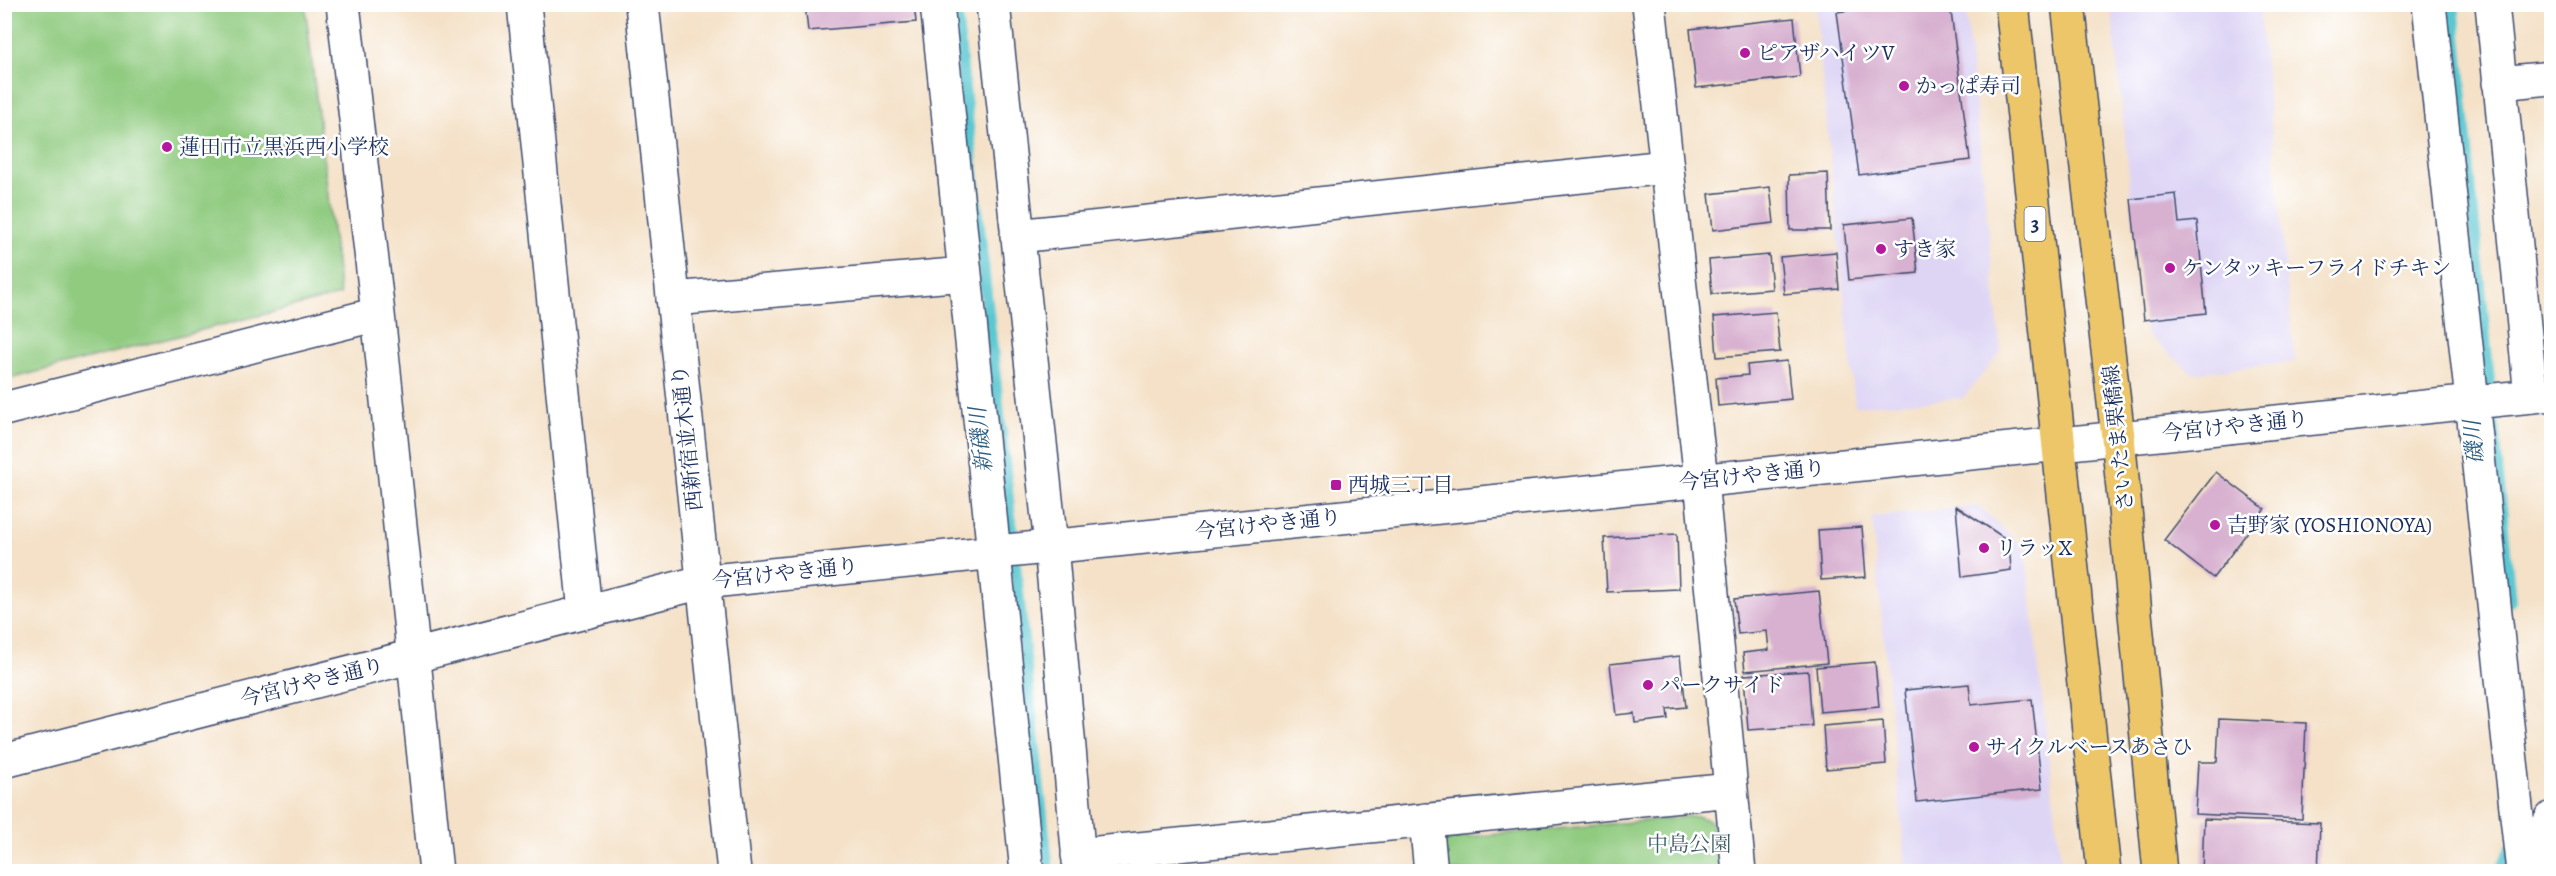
<svg xmlns="http://www.w3.org/2000/svg" width="2556" height="876" viewBox="0 0 2556 876" font-family="Alegreya,'Noto Serif JP',serif">
  <rect width="100%" height="100%" fill="#fff"/>
  <filter id="ink" filterUnits="userSpaceOnUse"><feTurbulence type="fractalNoise" baseFrequency=".0167" numOctaves="2"/><feDisplacementMap in="SourceGraphic" scale="12" xChannelSelector="R" yChannelSelector="G"/><feConvolveMatrix kernelMatrix="1 2 1 2 8 2 1 2 1" color-interpolation-filters="sRGB"/></filter>
  <filter id="wash" filterUnits="userSpaceOnUse"><feTurbulence type="fractalNoise" baseFrequency=".008" numOctaves="4" result="noise"/><feDisplacementMap in="SourceGraphic" scale="24" xChannelSelector="R" yChannelSelector="G"/><feGaussianBlur stdDeviation="1.35" result="paint"/><feColorMatrix in="noise" values="0 0 0 0 0 0 0 0 0 0 0 0 0 0 0 0 0 1.4 0 .05"/><feComposite in="paint" operator="in"/></filter>
  <g filter="url(#wash)">
    <rect width="100%" height="100%" fill="#f4e1c7"/>
    <path fill="#ded5f5" d="M1815 5H1965L2001 352 1963 398 1855 406Z
      M2111 5H2259L2295 362 2192 373 2146 334Z
      M1979 506 2025 549 2062 871H1906L1872 517Z"/>
    <path fill="#90cb80" stroke="#567d6f" stroke-width="1.5" d="M5 4 305 5 340 295 5 380Z
      M1696 816 1711 821 1717 844 1720 871H1434L1438 845 1446 839Z"/>
    <g fill="none" stroke-linecap="round" stroke-linejoin="round">
      <path stroke="#5ac7d1" stroke-width="12" d="M955 4 1048 872
        M2453 4 2510 601
        M2501 872 2511 848"/>
    </g>
    <g id="blocks">
      <path fill="#d8b1d0" d="M805 4H914L916 22 808 31Z
        M1894 4H1950L1970 160 1859 175 1837 12Z
        M1794 18 1800 77 1696 88 1690 29Z
        M1828 173 1830 230H1790L1789 175Z
        M1770 187 1774 223 1713 230 1709 194Z
        M2176 194 2179 223 2197 221 2206 313 2144 320 2131 199Z
        M1912 218 1918 273 1849 280 1844 225Z
        M1836 252 1839 289 1784 294 1780 257Z
        M1769 255 1772 289 1712 294 1709 260Z
        M1776 312 1780 352 1717 357 1714 317Z
        M1787 361 1791 399 1718 406 1716 378 1748 375 1747 365Z
        M2216 472 2265 509 2213 578 2164 540Z
        M1956 506 2009 541 2011 570 1962 577Z
        M1862 527 1866 577 1821 580 1818 530Z
        M1677 534 1679 589 1607 592 1604 538Z
        M1819 591 1827 663 1745 671 1743 653 1769 650 1767 631 1738 634 1734 599Z
        M1680 656 1686 707 1667 709 1668 719 1635 723 1634 713 1616 715 1610 664Z
        M1875 662 1879 707 1820 712 1816 667Z
        M1808 671 1812 726 1748 730 1744 675Z
        M1969 684 1971 705 2032 699 2042 789 1917 802 1905 690Z
        M2219 719 2306 723 2302 819 2195 814 2198 762H2217Z
        M1883 721 1886 764 1826 769 1823 726Z
        M2204 819 2320 823 2318 872H2202Z"/>
    </g>
  </g>
  <g filter="url(#ink)">
    <use href="#blocks" fill-opacity="0" stroke="#3c4a6e" stroke-width="1.5"/>
    <g fill="none" stroke-linecap="round" stroke-linejoin="round">
      <g stroke="#3c4a6e" stroke-width="36">
        <path id="minor" d="M343 4 378 314 436 872
          M524 4 585 612
          M937 4 1027 872
          M993 4 1051 546 1080 872
          M1649 4 1701 480 1739 872
          M2429 4 2523 872
          M2492 4 2531 396
          M2499 83 2552 78
          M1017 236 1666 167
          M673 299 965 274
          M4 409 378 314
          M1426 820 1431 872
          M1078 855 1731 790
          M2525 872 2552 818"/>
      </g>
      <g stroke="#3c4a6e" stroke-width="36">
        <path id="tertiary" d="M642 4 734 872
          M4 761 702 582 2552 394"/>
      </g>
      <g stroke="#3c4a6e" stroke-width="36">
        <path id="primary" d="M2012 4 2104 872
          M2068 4 2118 437 2160 872"/>
      </g>
      <use href="#minor" stroke="#fff" stroke-width="33"/>
      <use href="#tertiary" stroke="#fff" stroke-width="33"/>
      <use href="#primary" stroke="#ecc669" stroke-width="33"/>
    </g>
  </g>
  <g fill="#b5179e" stroke="#fff" stroke-width="2">
    <circle cx="1745" cy="53" r="6"/>
    <circle cx="1904" cy="86" r="6"/>
    <circle cx="167" cy="147" r="6"/>
    <circle cx="1881" cy="249" r="6"/>
    <circle cx="2170" cy="268" r="6"/>
    <rect x="1330" y="479" width="12" height="12" rx="3"/>
    <circle cx="2215" cy="525" r="6"/>
    <circle cx="1984" cy="548" r="6"/>
    <circle cx="1648" cy="685" r="6"/>
    <circle cx="1974" cy="747" r="6"/>
  </g>
  <g text-anchor="middle" dominant-baseline="central" stroke-width="5" stroke-linejoin="round" paint-order="stroke">
    <rect fill="#fff" stroke="#5f6d8e" stroke-width="1.5" x="2024.5" y="207" width="21" height="34" rx="4.5"/>
    <g font-size="20" font-weight="bold" fill="#1b2f5e">
      <text x="2035" y="224">3</text>
    </g>
    <g font-size="21" fill="#1b2f5e" stroke="#fff" text-anchor="start">
      <text x="1757" y="53">ピアザハイツV</text>
      <text x="1916" y="86">かっぱ寿司</text>
      <text x="179" y="147">蓮田市立黒浜西小学校</text>
      <text x="1893" y="249">すき家</text>
      <text x="2182" y="268">ケンタッキーフライドチキン</text>
      <text x="1348" y="485">西城三丁目</text>
      <text x="2227" y="525">吉野家 (YOSHIONOYA)</text>
      <text x="1996" y="548">リラッX</text>
      <text x="1660" y="685">パークサイド</text>
      <text x="1986" y="747">サイクルベースあさひ</text>
    </g>
    <g font-size="21" fill="#1b2f5e" stroke="#fff">
      <text transform="translate(2235 426) rotate(-6)">今宮けやき通り</text>
      <text transform="translate(687 438) rotate(-96)">西新宿並木通り</text>
      <text transform="translate(2118 438) rotate(-96)">さいたま栗橋線</text>
      <text transform="translate(1752 475) rotate(-6)">今宮けやき通り</text>
      <text transform="translate(1268 524) rotate(-6)">今宮けやき通り</text>
      <text transform="translate(785 573) rotate(-6)">今宮けやき通り</text>
      <text transform="translate(312 682) rotate(-14)">今宮けやき通り</text>
    </g>
    <g font-size="21" fill="#3e5e68" stroke="#fff">
      <text x="1689" y="844">中島公園</text>
    </g>
    <g font-size="22" font-style="italic" fill="#2e5d80" stroke="#fff">
      <text transform="translate(981 440) rotate(-96)">新磯川</text>
      <text transform="translate(2474 442) rotate(-95)">磯川</text>
    </g>
  </g>
  <rect width="2556" height="876" fill="none" stroke="#fff" stroke-width="24"/>
</svg>
